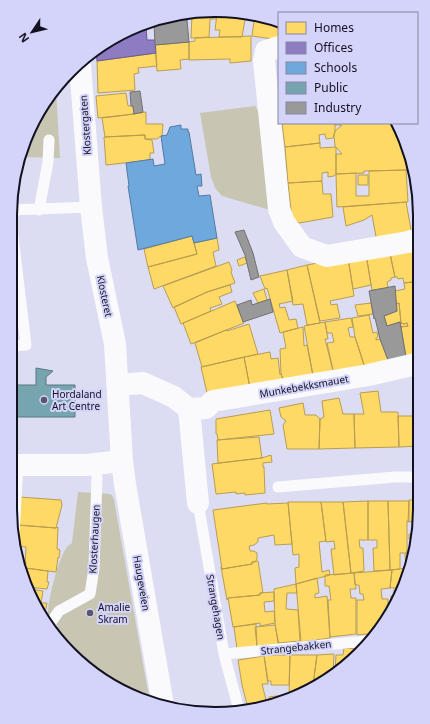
<svg xmlns="http://www.w3.org/2000/svg" width="430" height="724" viewBox="0 0 430 724" font-family="'Noto Sans',sans-serif">
  <rect width="100%" height="100%" fill="#dcdcf2"/>
  <path fill="#c8c6b2" d="M56 90 60 158 19 157 21 149 45 101Z
    M255 106 260 114 270 210 222 196 215 188 211 177 200 113Z
    M78 492 109 494 112 495 114 500 150 703 101 679 59 640 58 626 48 615C47 603 59 556 67 547 68 545 70 545 72 543Z"/>
  <path fill="#ffd966" stroke="#b89d51" d="M175 14H192L191 18 170 16Z
    M192 14H217L216 19H210L209 37 191 38Z
    M217 14H246L242 37H219L220 30H215Z
    M255 14 279 24V40L252 36Z
    M251 36V61L230 63V59L189 60V42L195 41V38Z
    M189 42V59L180 60 181 69 157 71 155 45Z
    M156 53 157 66 138 68 139 73 134 74 135 90 98 93 97 61Z
    M126 93 128 106H133L134 114 98 118 96 96Z
    M146 112V124H163L162 135 157 139H145V135L105 137 102 118 127 115Z
    M282 123H335V131L333 138 326 139 325 134 319 135 320 143 285 147Z
    M335 123H397L406 146 407 170 364 171V173L336 174V154H342L335 146 334 136 335 131 342 125H335Z
    M145 135V139L152 140 154 153H150V160L106 165 104 137Z
    M320 143V148L336 147V174L334 176 328 177V172L322 173V181L288 183 285 147Z
    M406 170 408 202 337 207 336 174 356 173V196H369V171Z
    M358 175H368V185H358Z
    M322 181 323 194H331L333 217 299 223 292 218 288 183Z
    M406 202 412 235 377 242 372 215 364 220 346 226 343 207Z
    M192 236 197 254 148 267 144 249Z
    M217 238 219 250 213 252 216 266 154 289 148 267 197 254 194 243Z
    M389 249 395 277 391 278V280L387 282 388 288 372 290 366 254Z
    M389 249H416L420 268V281L404 283 403 278 398 279 397 277H395Z
    M366 254 371 285 353 289 348 258Z
    M245 257 247 263 239 266 237 260Z
    M348 257 354 296 330 301 331 305 337 304 340 318 320 321 307 265Z
    M229 262 232 270 231 272 235 283 207 292 173 308 163 286Z
    M307 265 320 323 307 325 303 304 293 305 287 270Z
    M287 270 293 301 279 304 280 308 285 307 289 320 296 319 298 328 280 333 267 288 265 289 260 276Z
    M420 281V354L406 357 401 327 408 326 407 323 404 324 401 323 399 303 396 304 395 291 405 289 404 283Z
    M230 285 232 292 219 297 222 304 210 308 211 311 181 324 174 307 207 292Z
    M264 289 267 300 258 303 253 293Z
    M235 301 244 323 191 344 183 323Z
    M371 303 373 314 358 316 355 305Z
    M399 303 401 323 404 324 407 323 408 326 401 327 400 322 387 326 384 316 397 311 396 304Z
    M369 315 373 333 377 332 378 337 376 338V340L380 339 390 364 366 371 355 337 352 318Z
    M351 318 353 327 348 328 350 337H355L366 371 335 379 327 343 334 342 332 333H327L325 322Z
    M325 322 328 339H325L335 379 314 381 304 326Z
    M249 324 258 354 202 367 195 343 226 330 227 331Z
    M303 327 304 346 307 345 314 381 284 382 281 374 280 349 286 348 283 332Z
    M270 352 271 359 278 358 280 375 281 374 284 382 250 388 244 357Z
    M244 357 250 388 208 397 201 367Z
    M420 381V446L399 447 398 416H413L417 408 415 382Z
    M378 391 381 412H398L399 447 355 448 354 414H364L360 393Z
    M339 398 343 414H354L355 448 319 449 320 419 324 417 322 401Z
    M303 403 305 415H316L320 419 319 449H287L283 425 286 421 281 417 279 408Z
    M270 410 274 434 218 440 217 434H216V419Z
    M259 437 262 458 218 463 217 440Z
    M271 455 272 462 263 463V467H264L265 493 245 495V493L236 494V492L216 494 212 464 262 458Z
    M19 497 61 500 62 505 56 528 18 525Z
    M409 500H420V523L416 539H409V534H417L416 521 408 522Z
    M368 501V540H359L360 548H363L364 571 351 573 343 502Z
    M368 501H388L390 570 374 571 373 548H377V540H368Z
    M388 501H409V521H407V553H400V569L390 570Z
    M288 502H321L326 541 319 542 322 572 329 570 330 575 296 584 295 568 299 567V554L293 555Z
    M321 502H343L351 573 334 575 331 549H335L334 541 326 542Z
    M267 503V504L288 503 292 544 275 545 274 535 258 538V542L254 545 249 546 250 551H254L257 553V559L255 562H252V564L222 569 213 510Z
    M17 525 56 528 58 527 57 549 60 550 59 558 58 557 56 572 25 568 26 547 16 546Z
    M414 550 410 568H406L405 554 407 553V551Z
    M258 561 263 593H260V595L228 598 227 600 221 567 222 569 252 564V562Z
    M19 562H26L25 568 48 571 47 582H49L47 589 27 587 21 575Z
    M406 568H410L409 575 390 613 391 596H398V595H394V590H399V588H390L392 570Z
    M392 570 390 588 381 589 382 599H388V618L385 623 376 633 357 635V600H364L363 594H360L359 585H355L354 573Z
    M354 573 356 589H350L351 598H356V634L330 637 328 600H331L329 586H325V575Z
    M317 578 319 593 315 594V598L327 596 330 638 301 642 296 584Z
    M296 584 297 593H287L286 609 298 610 300 641 278 643 275 623 274 589Z
    M29 589 43 591 41 603H47L44 618Z
    M274 592V601L264 602 265 612 274 611 275 623 260 626V623L233 627 228 598 260 595V593Z
    M256 624 257 647 237 649 234 627Z
    M275 625 279 645 257 647 255 627Z
    M344 648 361 649 340 671 335 674 336 655H343Z
    M334 654 333 675 313 686 317 655Z
    M264 655H290L289 685H271V681H268Z
    M290 655H317L313 685H310V688L291 698H289Z
    M264 656 268 684H262L267 704 248 708 242 685 238 660Z
    M277 696 289 697V699L281 703 251 708 269 703V697Z"/>
  <path fill="#8e7cc3" stroke="#695c92" d="M146 26 147 40H155L156 53 97 61 96 50 101 44Z"/>
  <path fill="#6fa8dc" stroke="#537ba4" d="M181 125V129H188V132H189L196 175 201 174 202 186H197L199 196 210 195 217 238 194 243 192 236 138 250 128 186H129L126 163 153 159 154 166 165 164 161 136 167 135 170 127Z"/>
  <path fill="#76a5af" stroke="#587984" d="M36 368 53 371 46 377V385H75V417H10V385H36Z"/>
  <path fill="#999" stroke="#707075" d="M170 20H187L189 42 155 45 154 23 169 22Z
    M140 91 143 112 134 114 133 106H131L130 92Z
    M244 230 253 253 259 277 251 280 245 255 235 232Z
    M395 286 397 311 384 316 387 326 400 322 406 357 389 363 380 339 375 318 374 319 369 291Z
    M270 299 273 312 243 322 237 305 251 300 252 305Z"/>
  <g fill="none" stroke-linecap="round" stroke-linejoin="round">
    <path stroke="#fafafd" stroke-width="11" d="M10 210 91 207
      M39 210 48 162 49 140
      M10 346 26 345 10 212
      M278 487 395 477H420
      M198 503 224 654 239 710
      M14 535 18 465
      M49 627V625L59 611 90 594 94 568 97 477
      M224 654 368 641"/>
    <path stroke="#fafafd" stroke-width="22" d="M279 47 266 51 264 61 279 209 284 222 302 247 327 256 408 242 420 239
      M189 409 206 408 213 401 369 375 420 363
      M10 465H86L122 461"/>
    <path stroke="#fafafd" stroke-width="22" d="M80 65 91 207 97 258 115 344 122 461 125 484 163 705
      M118 385 143 383 174 397 189 409 198 503"/>
  </g>
  <g fill="#59586a" stroke="#d4d4fa" stroke-width="1.5">
    <circle cx="44" cy="400" r="4"/>
    <circle cx="90" cy="613" r="4"/>
  </g>
  <g text-anchor="middle" dominant-baseline="central" stroke-width="4" stroke-linejoin="round" paint-order="stroke">
    <g font-size="10" fill="#121121" stroke="#d4d4fa">
      <text transform="translate(85 125) rotate(-94)">Klostergaten</text>
      <text transform="translate(105 296) rotate(78)">Klosteret</text>
      <text transform="translate(304 386) rotate(-10)">Munkebekksmauet</text>
      <text transform="translate(94 539) rotate(-87)">Klosterhaugen</text>
      <text transform="translate(142 583) rotate(80)">Haugeveien</text>
      <text transform="translate(216 607) rotate(80)">Strangehagen</text>
      <text transform="translate(296 647) rotate(-6)">Strangebakken</text>
    </g>
    <g font-size="10" fill="#121121" stroke="#d4d4fa" text-anchor="start">
      <text x="52" y="394">Hordaland<tspan x="52" dy="12">Art Centre</tspan></text>
      <text x="98" y="607">Amalie<tspan x="98" dy="12">Skram</tspan></text>
    </g>
  </g>
  <path d="M0 0H430V724H0ZM215 17H215A198 198 0 0 1 413 215V509A198 198 0 0 1 215 707H215A198 198 0 0 1 17 509V215A198 198 0 0 1 215 17Z" fill="#d4d4fa" fill-rule="evenodd"/>
  <path fill="none" stroke="#121121" stroke-width="2" d="M215 17H215A198 198 0 0 1 413 215V509A198 198 0 0 1 215 707H215A198 198 0 0 1 17 509V215A198 198 0 0 1 215 17Z"/>
  <rect x="278" y="12" width="140" height="112" fill="#d4d4fa" stroke="#8686a3"/>
  <rect x="286" y="22" width="20" height="12" fill="#ffd966" stroke="#8686a3"/>
  <text x="314" y="32" font-size="12" fill="#121121">Homes</text>
  <rect x="286" y="42" width="20" height="12" fill="#8e7cc3" stroke="#8686a3"/>
  <text x="314" y="52" font-size="12" fill="#121121">Offices</text>
  <rect x="286" y="62" width="20" height="12" fill="#6fa8dc" stroke="#8686a3"/>
  <text x="314" y="72" font-size="12" fill="#121121">Schools</text>
  <rect x="286" y="82" width="20" height="12" fill="#76a5af" stroke="#8686a3"/>
  <text x="314" y="92" font-size="12" fill="#121121">Public</text>
  <rect x="286" y="102" width="20" height="12" fill="#999999" stroke="#8686a3"/>
  <text x="314" y="112" font-size="12" fill="#121121">Industry</text>
  <g transform="translate(32 32) rotate(235)" stroke="#d4d4fa" stroke-width="3" paint-order="stroke">
  <path d="M0-3L7 15L0 10L-7 15Z" fill="#121121"/>
  <text y="-6" font-size="11" font-weight="bold" text-anchor="middle" fill="#121121">N</text>
  </g>
</svg>
